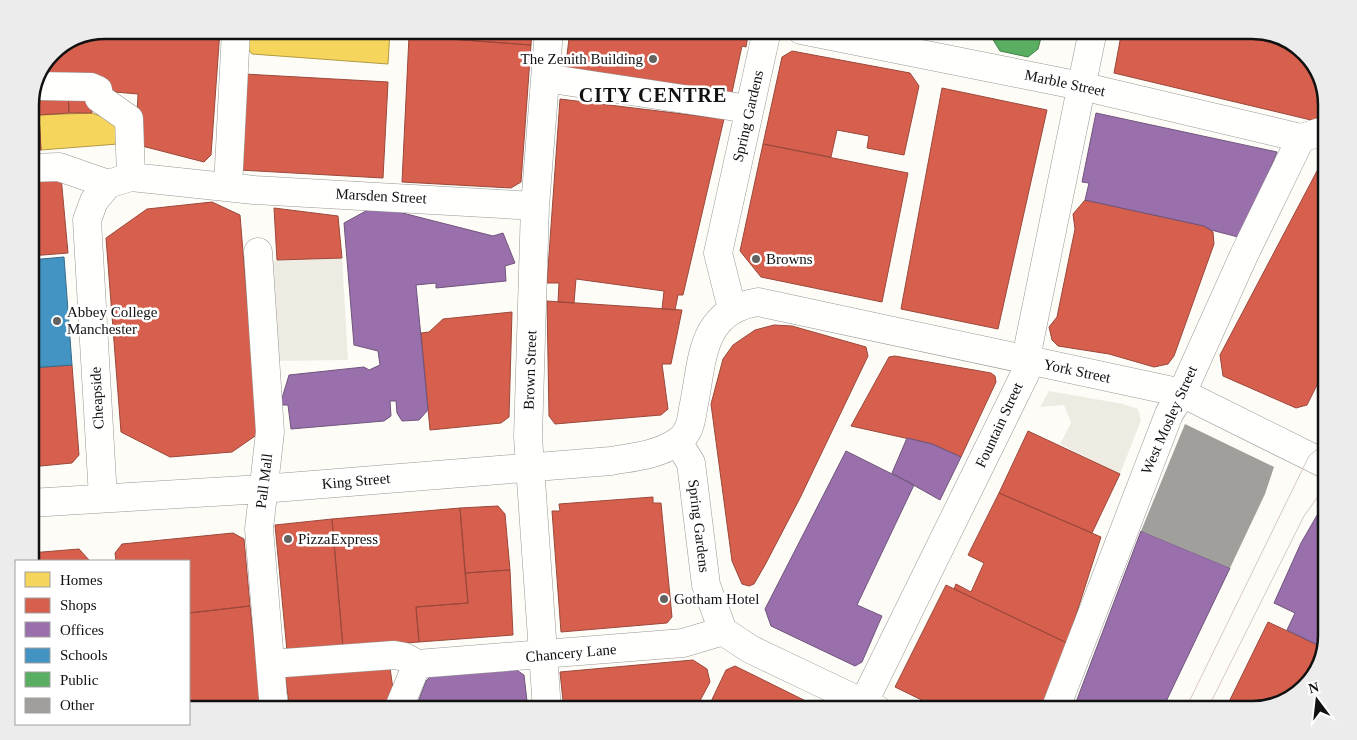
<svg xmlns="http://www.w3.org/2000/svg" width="1357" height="740" viewBox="0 0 1357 740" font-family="Georgia,serif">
  <rect width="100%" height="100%" fill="#fdfcf7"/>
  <path fill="#edebe2" d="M342 258 348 360 266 361 259 261Z
    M1049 391 1123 404 1138 409 1141 420 1120 474 1060 444 1071 423 1064 405 1040 407Z"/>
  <path fill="#f6d55c" stroke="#b19a46" d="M249 30H390L388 64 252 54 248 49Z
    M92 113 116 122 118 144 41 150 39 115Z"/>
  <path fill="#d6604d" stroke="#9b483b" d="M105 30H220L211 155 204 162 142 146 136 137 138 94 103 91 39 80 52 52Z
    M409 30H532L531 45 409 36Z
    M570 30H749L746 47 742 46 731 97 565 72Z
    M1122 30H1252L1285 38 1315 64 1326 99 1315 121 1114 73Z
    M409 36 531 45 521 182 511 188 402 182Z
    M792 51 910 73 919 86 904 155 867 148 869 136 837 130 831 157 763 144 782 57Z
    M244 74 388 82 383 178 239 170Z
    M942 88 1047 110 998 329 901 309Z
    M68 90 69 113 39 115 41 150 30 151V100L34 92Z
    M68 91H90L92 113H69Z
    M560 99 724 119 683 295H678L675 310 662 309 664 291 576 279 574 303 558 302 559 283H547Z
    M763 144 908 173 882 302 761 277 740 251Z
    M1327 152V365L1307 405 1296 408 1223 376 1220 355Z
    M61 176 68 253 30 256V178Z
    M1085 200 1204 226 1213 232 1214 244 1174 356 1168 364 1154 367 1109 354 1058 346 1052 340 1049 327 1057 317 1075 229 1073 214Z
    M212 202 240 215 258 434 232 452 170 457 121 432 106 238 147 209Z
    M274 208 338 216 342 258 277 260Z
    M547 301 682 310 671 364H662L668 409 661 415 555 424 549 416Z
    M512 312 509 417 501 423 430 430 421 333 429 332 443 319Z
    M774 325 792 326 866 347 868 356 800 498 765 565 754 584 749 586 742 584 732 561 711 404 723 359 733 345 755 330Z
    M895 356 991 373 995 376 996 382 961 457 932 444 851 426 889 357Z
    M72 365 79 455 72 463 30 467V368Z
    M1028 431 1120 474 1092 533 999 493Z
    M999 493 1101 537 1067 643 954 589 956 584 971 592 984 563 968 555Z
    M653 497V503H661L672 617 667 623 561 632 552 511H560L559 504Z
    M498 506 505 514 510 570 465 573 460 508Z
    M460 508 468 603 416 607 419 642 343 648 332 519Z
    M332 519 343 648 287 651 275 525Z
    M233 533 244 539 250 606 189 613V561H116L115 553 122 544Z
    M79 549 90 561H30V553Z
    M510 570 513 635 419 642 416 607 468 603 465 573Z
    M946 585 1067 643 1040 710H961L942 701 936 707 895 687Z
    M250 606 261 702 189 710V613Z
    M1268 622 1324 648 1319 668 1290 700 1252 710H1225Z
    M693 660 707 669 710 682 695 710H564L560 672Z
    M389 661 394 696 385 710H290L284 668Z
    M735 666 824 710H707L726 670Z"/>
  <path fill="#9970ab" stroke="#70547d" d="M1096 113 1277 152 1242 238 1211 230 1204 226 1085 200 1089 183 1082 182Z
    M375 206 493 236 503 233 515 263 505 266 506 281 436 288V283L416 285 428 410 419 420 402 421 397 413 396 401H390L391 416 384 421 291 429 288 405H280L289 375 364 367 369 370 380 365 378 351 354 345 344 223Z
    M907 438 932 444 961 457 940 500 892 473Z
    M846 451 914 485 857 605 882 616 862 662 855 666 771 626 765 609Z
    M1327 498V635L1324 648 1287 630 1295 613 1274 603 1301 543Z
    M1141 531 1230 568 1162 710H1073Z
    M512 667 524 675 528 710H415L426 681 431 676Z"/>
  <path fill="#4393c3" stroke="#346c8e" d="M64 257 72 365 30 368V260Z"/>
  <path fill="#5aae61" stroke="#447f49" d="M920 30H952L951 36Z
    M994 30H1043L1038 49 1028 57 1000 51 992 38Z"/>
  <path fill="#a19f9c" d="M1185 424 1274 467 1265 494 1230 568 1141 531Z"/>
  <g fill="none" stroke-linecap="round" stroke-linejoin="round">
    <g stroke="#979795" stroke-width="29">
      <path id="minor" d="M801 30 1081 86 1301 138 1327 130
        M545 78 749 109
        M37 86 91 87 98 90 99 98 129 119 131 177
        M30 168 59 167 108 184 131 177 254 190 535 206
        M228 187 236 30
        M258 252 270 432 259 529 274 710
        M732 309 718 253 767 30
        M678 442 691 463 706 585 723 631 750 649 878 710
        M103 498 87 220 94 201 108 184
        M30 503 262 489 611 461C633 457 658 455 677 442 689 434 691 423 693 409 703 362 699 311 758 302L1182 393 1327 465
        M271 664 394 655 405 657 417 664
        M417 664 683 643 723 631
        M398 710 417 664
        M547 710 528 437 535 206 549 30
        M860 710 1025 374 1029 343 1093 30
        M1055 710 1169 414 1182 393 1244 255 1301 138"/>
    </g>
    <use href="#minor" stroke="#fffffe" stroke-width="28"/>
    <path stroke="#d9c6c7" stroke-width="1" d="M1185 710 1309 456 1327 441
      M1207 710 1304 516 1327 484"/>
  </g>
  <g fill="#646362" stroke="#fff" stroke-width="2">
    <circle cx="653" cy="59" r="5"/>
    <circle cx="756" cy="259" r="5"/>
    <circle cx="57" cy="321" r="5"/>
    <circle cx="288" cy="539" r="5"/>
    <circle cx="664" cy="599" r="5"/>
  </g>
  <g text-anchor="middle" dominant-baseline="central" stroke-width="5" stroke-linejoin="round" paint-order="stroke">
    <g font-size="15" fill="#111" stroke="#fff" text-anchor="start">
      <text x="643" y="59" text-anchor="end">The Zenith Building</text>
      <text x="766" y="259">Browns</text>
      <text x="67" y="312">Abbey College<tspan x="67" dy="17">Manchester</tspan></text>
      <text x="298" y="539">PizzaExpress</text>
      <text x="674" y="599">Gotham Hotel</text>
    </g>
    <g font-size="15" fill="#111" stroke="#fff">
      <text transform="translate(1065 83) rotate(12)">Marble Street</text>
      <text transform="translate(748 116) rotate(-77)">Spring Gardens</text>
      <text transform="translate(381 196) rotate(3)">Marsden Street</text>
      <text transform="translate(530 370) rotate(-88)">Brown Street</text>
      <text transform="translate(1077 371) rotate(12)">York Street</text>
      <text transform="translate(97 398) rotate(-93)">Cheapside</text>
      <text transform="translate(1169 420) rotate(-66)">West Mosley Street</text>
      <text transform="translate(999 425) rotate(-65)">Fountain Street</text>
      <text transform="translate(264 481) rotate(-83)">Pall Mall</text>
      <text transform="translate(356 481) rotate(-5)">King Street</text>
      <text transform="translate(699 526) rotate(83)">Spring Gardens</text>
      <text transform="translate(571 653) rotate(-5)">Chancery Lane</text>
    </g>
    <g font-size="20" font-weight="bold" letter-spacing="1" fill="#111" stroke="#fff">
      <text x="653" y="95">CITY CENTRE</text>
    </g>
  </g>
  <path d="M0 0H1357V740H0ZM105 39H1252A66 66 0 0 1 1318 105V635A66 66 0 0 1 1252 701H105A66 66 0 0 1 39 635V105A66 66 0 0 1 105 39Z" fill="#ececec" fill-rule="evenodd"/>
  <path fill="none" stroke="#111" stroke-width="2.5" d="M105 39H1252A66 66 0 0 1 1318 105V635A66 66 0 0 1 1252 701H105A66 66 0 0 1 39 635V105A66 66 0 0 1 105 39Z"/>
  <rect x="15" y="560" width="175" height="165" fill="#ffffff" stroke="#a0a0a0"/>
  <rect x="25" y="572" width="25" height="15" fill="#f6d55c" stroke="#a0a0a0"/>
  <text x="60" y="585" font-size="15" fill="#111111">Homes</text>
  <rect x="25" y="598" width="25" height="15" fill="#d6604d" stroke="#a0a0a0"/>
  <text x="60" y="610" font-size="15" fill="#111111">Shops</text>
  <rect x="25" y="622" width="25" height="15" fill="#9970ab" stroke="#a0a0a0"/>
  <text x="60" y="635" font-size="15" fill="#111111">Offices</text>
  <rect x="25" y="648" width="25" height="15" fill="#4393c3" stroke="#a0a0a0"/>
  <text x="60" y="660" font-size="15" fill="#111111">Schools</text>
  <rect x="25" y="672" width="25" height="15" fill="#5aae61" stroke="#a0a0a0"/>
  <text x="60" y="685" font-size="15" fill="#111111">Public</text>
  <rect x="25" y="698" width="25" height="15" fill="#a19f9c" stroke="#a0a0a0"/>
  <text x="60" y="710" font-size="15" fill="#111111">Other</text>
  <g transform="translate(1317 700) rotate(345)" stroke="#ffffff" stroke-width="4" paint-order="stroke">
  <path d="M0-4L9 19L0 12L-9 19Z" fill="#111111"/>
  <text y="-8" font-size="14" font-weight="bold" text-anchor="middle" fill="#111111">N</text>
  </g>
</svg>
